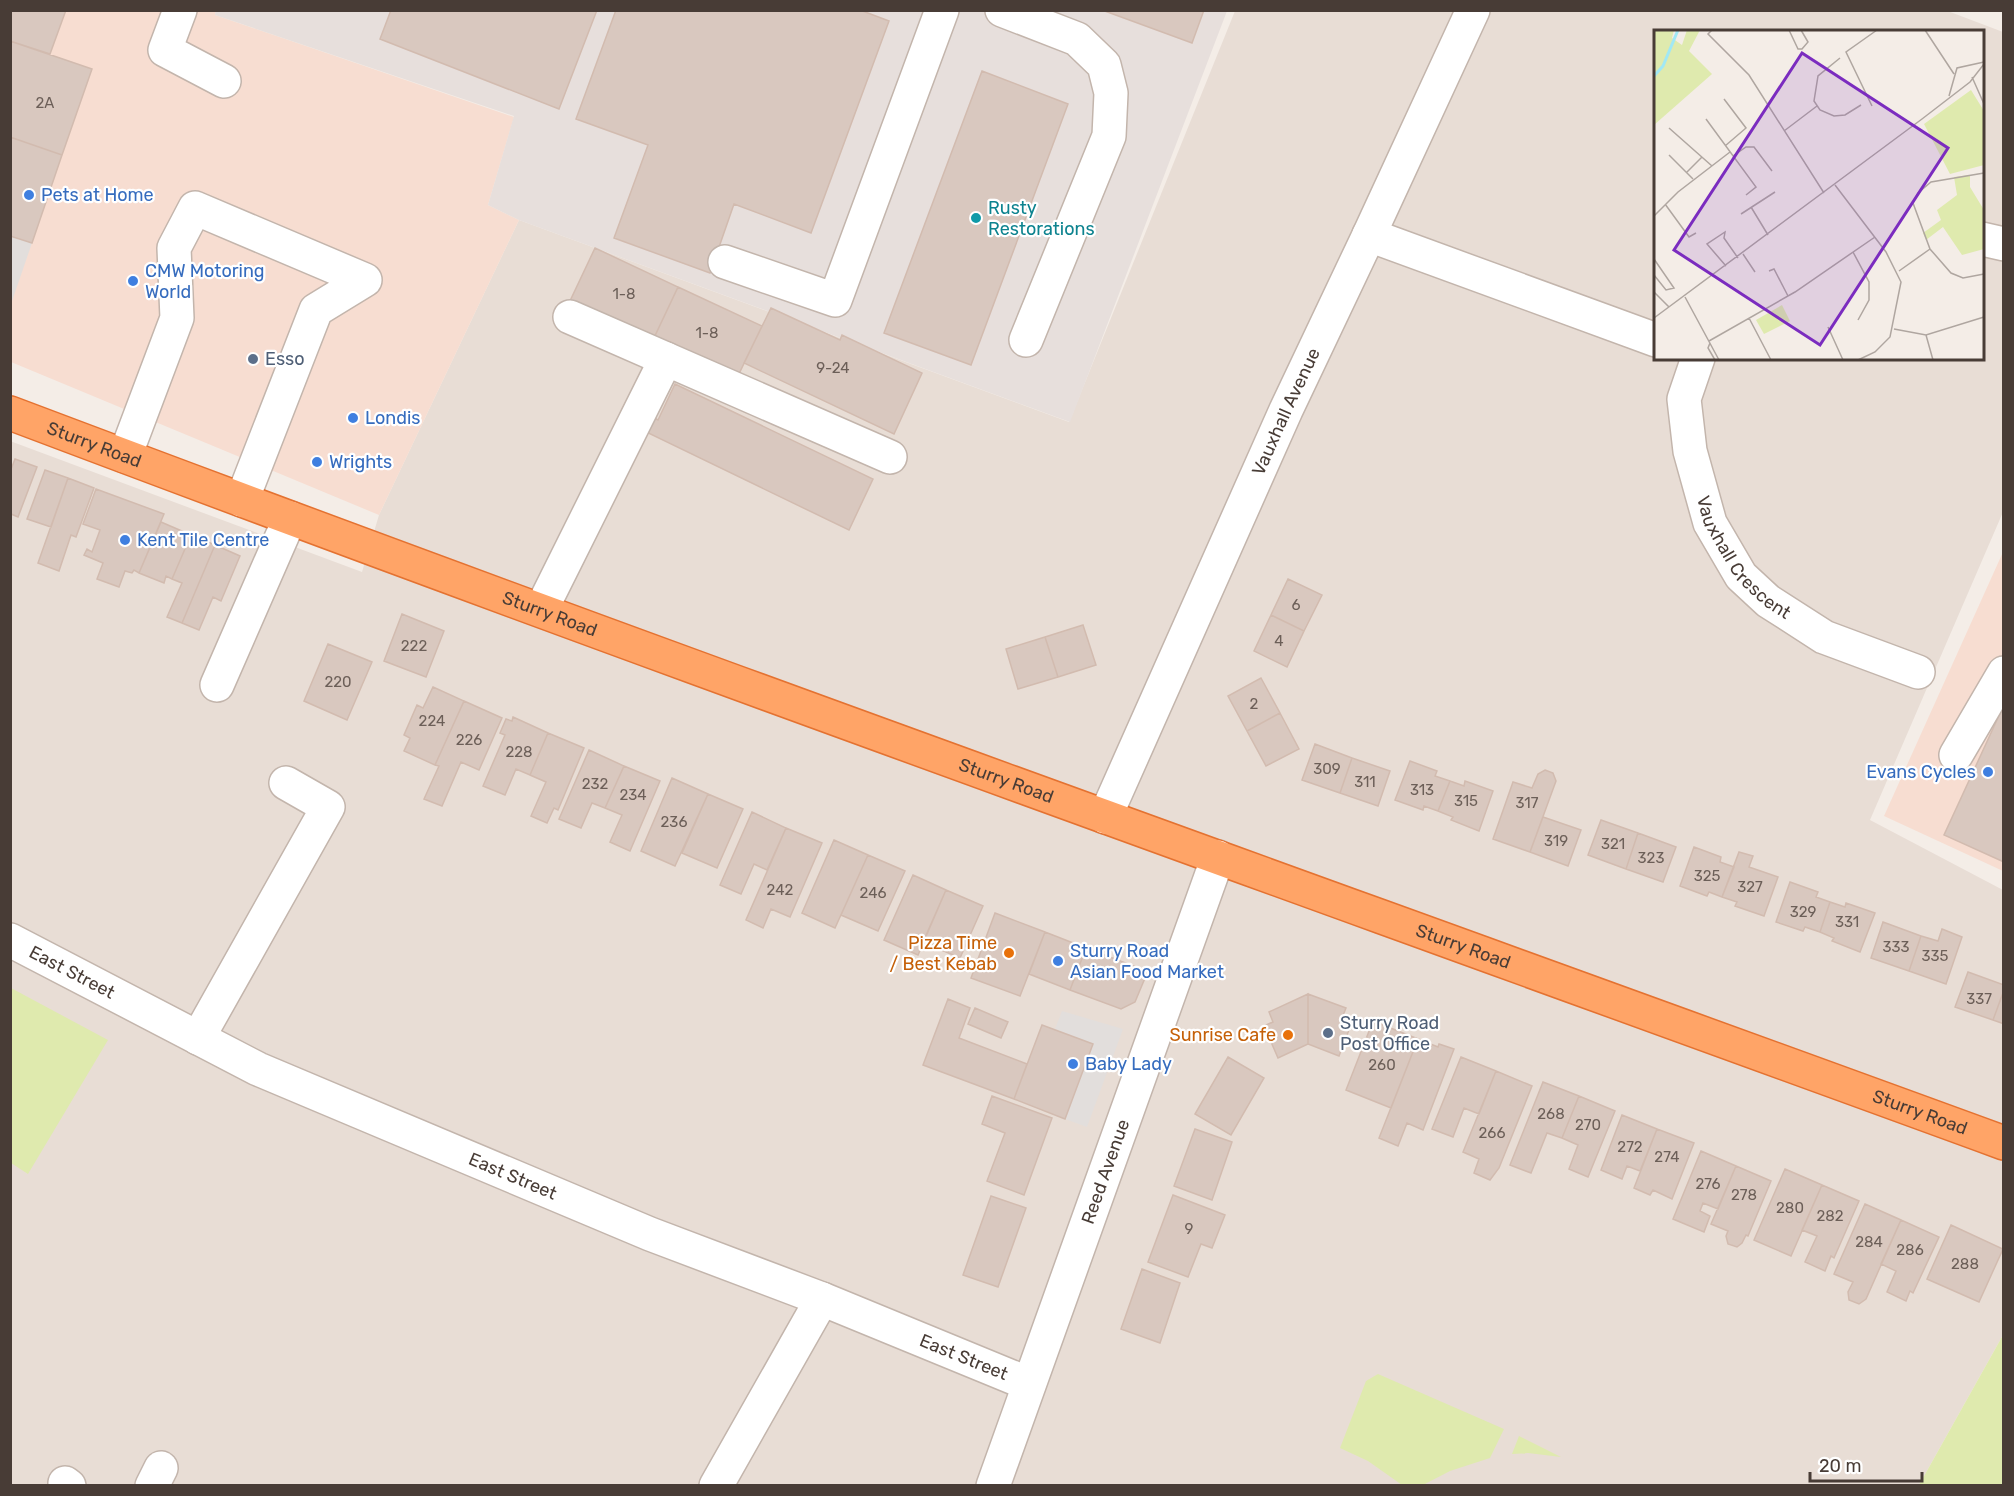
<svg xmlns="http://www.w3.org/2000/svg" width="2014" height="1496" viewBox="0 0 2014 1496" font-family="Rubik,sans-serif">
  <rect width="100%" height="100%" fill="#f4ede7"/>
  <path fill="#e8ddd5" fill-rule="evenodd" d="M1945 10 2003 32V512L1870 820 2003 890V1335L1919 1485H11L10 441 362 572 379 515 519 220 1069 422 1235 11ZM1656 32H1982V358H1656Z"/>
  <path fill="#f7ddd1" d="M10 11H216L215 15 514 117 488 205 519 220 379 515 11 362Z
    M2003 552V871L1884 816Z"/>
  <path fill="#e7dfdc" d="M216 10 1227 11 1070 422 519 220 488 205 514 116 215 15Z"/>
  <path fill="#dfeaae" d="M11 988 108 1040 28 1174 11 1163Z
    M2003 1335V1485H1919Z
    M1378 1374 1504 1429 1490 1458 1450 1471 1423 1485H1402L1368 1461 1340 1448 1366 1381Z
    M1519 1436 1561 1457 1528 1453 1512 1454Z"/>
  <path fill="#e2dedc" d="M11 236 32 243 11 304Z
    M1062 1011 1123 1029 1087 1127 1065 1119 1093 1044 1055 1029Z"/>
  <path fill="#d9c8bf" stroke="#d2bbaf" stroke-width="1.5" d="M10 10H66L50 54 10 41Z
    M391 10H597L559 109 380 39Z
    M616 10H860L889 21 811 233 734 204 710 273 614 238 648 145 576 119Z
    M1102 10H1204L1192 43Z
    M10 41 92 69 62 155 10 137Z
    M982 71 1068 104 971 365 884 333Z
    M10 137 62 155 32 243 10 236Z
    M595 248 678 287 653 340 570 301Z
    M678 287 762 326 736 380 653 340Z
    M771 308 840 340 842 335 922 373 894 434 744 363Z
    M675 384 873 479 849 530 642 430 649 415 658 420Z
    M15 459 37 467 18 517 11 514 10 515V472Z
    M45 470 68 478 51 527 27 519Z
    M68 478 94 488 76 537 71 535 59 571 38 563Z
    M96 489 164 514 139 573 134 570 132 573 125 571 119 587 97 579 103 563 84 555 87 549 92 552 100 530 83 524Z
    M161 522 191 535 172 579 166 576 164 583 139 573Z
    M191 535 215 545 182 623 167 617 182 583 172 579Z
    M215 545 240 556 221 601 213 597 199 630 182 623Z
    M1288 579 1322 595 1304 631 1271 615Z
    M402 614 444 631 426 677 384 661Z
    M1271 615 1304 631 1287 667 1254 651Z
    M1083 625 1096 665 1058 677 1045 637Z
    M1045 637 1058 677 1018 689 1006 649Z
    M328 644 372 662 347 720 304 701Z
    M1261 678 1280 713 1247 731 1228 696Z
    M433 687 464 701 435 765 404 751 410 738 404 735 417 705 423 708Z
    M464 701 502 718 479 770 461 762 442 806 424 799 439 766 435 765Z
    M2002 709 2004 710V862L1944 835Z
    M1280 713 1299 749 1266 766 1247 731Z
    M513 717 548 733 530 775 516 769 505 795 483 786 505 735 500 733 506 719 512 721Z
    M548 733 584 748 558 810 554 808 547 823 531 816 546 782 530 775Z
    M1315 744 1352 758 1340 793 1302 780Z
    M589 750 624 766 605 808 592 803 581 828 559 819Z
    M1352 758 1390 771 1378 806 1340 793Z
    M1410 761 1437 771 1435 776 1450 781 1438 811 1424 806 1423 810 1395 800Z
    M624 766 660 781 630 851 610 842 622 815 605 808Z
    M1545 770 1553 773 1556 781 1530 852 1493 839 1513 782 1532 788 1538 774Z
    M672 778 708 794 675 866 641 851Z
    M1450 781 1464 786 1465 781 1493 791 1479 831 1451 820 1453 817 1438 811Z
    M708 794 743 809 717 868 682 853Z
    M752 812 786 828 767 870 754 864 741 894 720 885Z
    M1543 817 1581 830 1568 866 1530 852Z
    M1601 820 1638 833 1626 869 1588 855Z
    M786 828 822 843 790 917 771 909 763 928 746 920Z
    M1638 833 1676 847 1663 882 1626 869Z
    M834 840 868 855 835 928 802 913Z
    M1694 847 1721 857 1720 862 1734 867 1722 897 1709 892 1707 896 1680 886Z
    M1739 852 1753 856 1749 867 1778 877 1764 916 1735 906 1737 902 1722 897Z
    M868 855 905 871 878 931 841 915Z
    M913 875 946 890 918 955 884 940Z
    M1790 882 1818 892 1816 897 1830 902 1820 932 1805 927 1803 931 1776 922Z
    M946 890 983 906 960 958 923 942Z
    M1830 902 1845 907 1846 903 1875 913 1860 952 1832 941 1834 938 1820 932Z
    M995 913 1045 932 1020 996 971 978Z
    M1883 922 1921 936 1909 971 1871 958Z
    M1942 929 1962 937 1946 984 1909 971 1921 936 1938 941Z
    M1045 932 1086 948 1070 990 1029 974Z
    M1086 948 1139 968 1145 978 1135 1002 1121 1009 1070 990Z
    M1968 972 2004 985V990L1993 1020 1955 1007Z
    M2004 990V1024L1993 1020Z
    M1308 994V1044L1278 1058 1264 1026 1273 1022 1269 1012Z
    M1308 994 1346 1008 1342 1018 1352 1022 1339 1056 1308 1044Z
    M948 999 970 1008 959 1038 1027 1064 1014 1099 923 1065Z
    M975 1008 1008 1022 1001 1038 968 1024Z
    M1373 1021 1418 1039 1391 1108 1346 1090Z
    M1042 1025 1093 1044 1065 1119 1014 1099Z
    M1418 1039 1438 1047 1439 1044 1454 1049 1423 1130 1407 1123 1398 1146 1379 1138Z
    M1228 1057 1264 1078 1231 1135 1195 1114Z
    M1461 1057 1496 1071 1479 1114 1464 1108 1453 1137 1432 1129Z
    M1496 1071 1532 1086 1499 1168 1490 1180 1474 1173 1479 1159 1463 1152Z
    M1543 1082 1579 1096 1562 1138 1547 1133 1531 1173 1510 1165Z
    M992 1096 1052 1118 1024 1195 987 1181 1005 1133 982 1124Z
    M1579 1096 1615 1111 1588 1177 1569 1169 1578 1145 1562 1138Z
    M1622 1115 1657 1129 1640 1171 1627 1166 1622 1179 1601 1170Z
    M1195 1129 1232 1142 1212 1200 1174 1186Z
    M1657 1129 1694 1143 1672 1199 1653 1190 1650 1195 1634 1188Z
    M1701 1151 1736 1166 1718 1209 1703 1203 1700 1211 1710 1216 1704 1232 1673 1219Z
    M1736 1166 1771 1181 1748 1236 1746 1235 1742 1243 1737 1247 1728 1244 1726 1236 1728 1231 1711 1224Z
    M1785 1169 1822 1185 1791 1256 1754 1240Z
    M1822 1185 1859 1201 1834 1258 1831 1256 1825 1271 1805 1262 1817 1236 1802 1230Z
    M1173 1195 1225 1215 1212 1248 1201 1244 1188 1277 1148 1262Z
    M991 1196 1026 1208 998 1287 963 1275Z
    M1865 1204 1901 1220 1866 1299 1859 1304 1849 1300 1848 1292 1853 1282 1834 1274Z
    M1901 1220 1939 1237 1913 1293 1910 1291 1906 1301 1887 1292 1896 1271 1881 1264Z
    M1951 1225 2003 1249 1979 1302 1927 1279Z
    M1142 1269 1180 1283 1160 1343 1121 1329Z"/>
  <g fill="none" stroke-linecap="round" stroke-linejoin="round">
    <g stroke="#c3b5ac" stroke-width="36">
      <g id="minor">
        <path d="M180 10 165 50 224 81"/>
        <path d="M1002 10 1077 39 1104 65 1111 93 1109 136 1026 340"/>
        <path d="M1369 235 1656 340"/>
        <path d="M1982 239 2004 244"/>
        <path d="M725 262 835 300 942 10"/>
        <path d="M570 317 890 457"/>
        <path id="s1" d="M1698 358 1684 399 1690 451 1710 523 1741 576 1768 601 1824 637 1918 672"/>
        <path d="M125 456 177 318 174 248 195 208 365 280 316 310 242 500"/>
        <path d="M541 610 666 359"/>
        <path d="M217 685 290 518"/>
        <path d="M1956 755 2004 673"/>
        <path id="s2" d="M1105 817 1286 410 1369 235 1473 10"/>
        <path id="s3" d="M10 940 258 1069 650 1234 822 1299 1029 1384"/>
        <path d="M198 1038 328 807 286 783"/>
        <path d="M65 1483 69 1486"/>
        <path d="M152 1486 161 1468"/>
        <path d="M716 1486 822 1299"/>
        <path id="s4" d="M993 1486 1218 857"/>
      </g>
    </g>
    <g stroke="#e47231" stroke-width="36">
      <g id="highway">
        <path id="s5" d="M10 413C672 663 1339 900 2004 1143"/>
      </g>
    </g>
    <use href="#minor" stroke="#fff" stroke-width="33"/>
    <use href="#highway" stroke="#ffa467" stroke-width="33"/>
  </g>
  <g fill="#3f7fe0" stroke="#fff" stroke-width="2">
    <circle cx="29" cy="195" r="6"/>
    <circle cx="133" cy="281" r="6"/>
    <circle cx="353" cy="418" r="6"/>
    <circle cx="317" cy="462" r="6"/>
    <circle cx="125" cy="540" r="6"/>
    <circle cx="1988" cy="772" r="6"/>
    <circle cx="1058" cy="961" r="6"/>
    <circle cx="1073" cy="1064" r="6"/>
  </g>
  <circle fill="#0f9aa8" stroke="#fff" stroke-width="2" cx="976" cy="218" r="6"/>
  <g fill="#5c6f8a" stroke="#fff" stroke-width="2">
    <circle cx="253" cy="359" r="6"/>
    <circle cx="1328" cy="1033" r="6"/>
  </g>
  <g fill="#e8710a" stroke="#fff" stroke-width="2">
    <circle cx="1009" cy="953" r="6"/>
    <circle cx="1288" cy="1035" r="6"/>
  </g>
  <g text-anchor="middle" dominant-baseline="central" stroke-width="4.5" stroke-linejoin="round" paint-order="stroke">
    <g font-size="15" fill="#6c5f58">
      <text x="45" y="103">2A</text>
      <text x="624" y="294">1-8</text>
      <text x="707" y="333">1-8</text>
      <text x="833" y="368">9-24</text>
      <text x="1296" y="605">6</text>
      <text x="1279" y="641">4</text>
      <text x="414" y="646">222</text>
      <text x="338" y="682">220</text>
      <text x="1254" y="704">2</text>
      <text x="432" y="721">224</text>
      <text x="469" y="740">226</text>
      <text x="519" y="752">228</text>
      <text x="1327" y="769">309</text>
      <text x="1365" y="782">311</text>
      <text x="595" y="784">232</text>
      <text x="1422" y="790">313</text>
      <text x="633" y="795">234</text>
      <text x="1466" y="801">315</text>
      <text x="1527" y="803">317</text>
      <text x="674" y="822">236</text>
      <text x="1556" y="841">319</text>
      <text x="1613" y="844">321</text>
      <text x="1651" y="858">323</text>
      <text x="1707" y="876">325</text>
      <text x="1750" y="887">327</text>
      <text x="780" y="890">242</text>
      <text x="873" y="893">246</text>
      <text x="1803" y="912">329</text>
      <text x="1847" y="922">331</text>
      <text x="1896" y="947">333</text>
      <text x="1935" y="956">335</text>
      <text x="1979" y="999">337</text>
      <text x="1382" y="1065">260</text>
      <text x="1551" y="1114">268</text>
      <text x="1588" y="1125">270</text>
      <text x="1492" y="1133">266</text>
      <text x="1630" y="1147">272</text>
      <text x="1667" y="1157">274</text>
      <text x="1708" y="1184">276</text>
      <text x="1744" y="1195">278</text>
      <text x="1790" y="1208">280</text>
      <text x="1830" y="1216">282</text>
      <text x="1189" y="1229">9</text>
      <text x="1869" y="1242">284</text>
      <text x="1910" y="1250">286</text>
      <text x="1965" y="1264">288</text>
    </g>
    <g font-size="18" fill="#366cbe" stroke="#fff" text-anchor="start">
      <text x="41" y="195">Pets at Home</text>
      <text x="145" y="271">CMW Motoring<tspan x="145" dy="21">World</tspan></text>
      <text x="365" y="418">Londis</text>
      <text x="329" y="462">Wrights</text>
      <text x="137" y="540">Kent Tile Centre</text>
      <text x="1976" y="772" text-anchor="end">Evans Cycles</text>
      <text x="1070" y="951">Sturry Road<tspan x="1070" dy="21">Asian Food Market</tspan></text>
      <text x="1085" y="1064">Baby Lady</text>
    </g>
    <g font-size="18" fill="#0d838f" stroke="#fff" text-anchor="start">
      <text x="988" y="208">Rusty<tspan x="988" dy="21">Restorations</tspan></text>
    </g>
    <g font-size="18" fill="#4e5e75" stroke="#fff" text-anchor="start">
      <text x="265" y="359">Esso</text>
      <text x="1340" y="1023">Sturry Road<tspan x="1340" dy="21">Post Office</tspan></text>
    </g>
    <g font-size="18" fill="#483c36" stroke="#fff">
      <text stroke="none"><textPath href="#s2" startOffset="444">Vauxhall Avenue</textPath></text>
      <text stroke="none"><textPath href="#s5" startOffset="90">Sturry Road</textPath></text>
      <text stroke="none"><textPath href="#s1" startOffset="218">Vauxhall Crescent</textPath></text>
      <text stroke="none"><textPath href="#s5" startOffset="576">Sturry Road</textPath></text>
      <text stroke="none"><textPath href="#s5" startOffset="1062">Sturry Road</textPath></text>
      <text stroke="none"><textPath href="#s5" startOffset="1548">Sturry Road</textPath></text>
      <text stroke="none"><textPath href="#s3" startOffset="70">East Street</textPath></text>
      <text stroke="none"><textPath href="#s5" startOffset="2034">Sturry Road</textPath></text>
      <text stroke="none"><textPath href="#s4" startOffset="334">Reed Avenue</textPath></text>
      <text stroke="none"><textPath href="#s3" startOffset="556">East Street</textPath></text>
      <text stroke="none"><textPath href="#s3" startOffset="1042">East Street</textPath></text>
    </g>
    <g font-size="18" fill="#c56008" stroke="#fff" text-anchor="end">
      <text x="997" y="943">Pizza Time<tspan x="997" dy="21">/ Best Kebab</tspan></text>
      <text x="1276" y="1035">Sunrise Cafe</text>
    </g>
  </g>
  <g transform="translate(1654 30)">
    <rect width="330" height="330" fill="#f4ede7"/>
    <path d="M0 0H20L18 8 28 15 33 0H46L35 21 58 44 0 95ZM317 60 330 81V135L296 144 270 94ZM316 145V157L330 180V219L308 225 289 197 272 210 269 203 287 190 283 180 303 165 300 147ZM128 275 136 291 110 304 102 290Z" fill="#dfeaae"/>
    <path fill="none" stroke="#a1e8f4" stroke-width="3" d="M0 46 9 36 24 0"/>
    <path fill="none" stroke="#afa6a0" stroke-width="1.5" d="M58 0 54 4 95 45 170 163M135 0 144 19H148L154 12 147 0M271 0 300 44M186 28 164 46 160 71 166 80 180 86 191 85 207 75M318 47 330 74M295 66 303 38 330 32M70 69 92 98 71 116M218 76 192 22 223 0M52 89 102 157 92 165M15 98 58 136M130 101 163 76M15 125 39 149M79 126 92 117H100L118 141M32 143 48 127M330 143 277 152 264 163 259 173 276 219 297 243 309 248 330 244M181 155 232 222 247 252 236 307 221 322 204 330M11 174 35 207 42 203M97 177 114 205M87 184 121 162M0 186 24 162 76 122M199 222 215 252V270L204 290M89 224 101 242M0 229 20 258 12 260 0 245M72 236 53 214 71 202 70 208 84 228M115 241 120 239 134 266M245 241 276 219M0 262 15 277M31 267 65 330M0 288 268 89 316 52 330 34M95 288 117 330M174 297 189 330M240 299 272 305 330 287M272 305 279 330M55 311 141 262 221 207M56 313 54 318 61 330"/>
    <path fill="#7b2cbf" fill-opacity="0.15" stroke="#7b2cbf" stroke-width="3" d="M148 23 294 118 166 315 20 220Z"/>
    <rect width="330" height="330" fill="none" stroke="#483c36" stroke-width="3"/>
  </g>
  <rect width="2014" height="1496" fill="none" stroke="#483c36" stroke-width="24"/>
  <path d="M1810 1472v9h112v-9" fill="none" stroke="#483c36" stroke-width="3"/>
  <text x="1819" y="1472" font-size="18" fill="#483c36" stroke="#ffffff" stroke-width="4.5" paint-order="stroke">20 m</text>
</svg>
